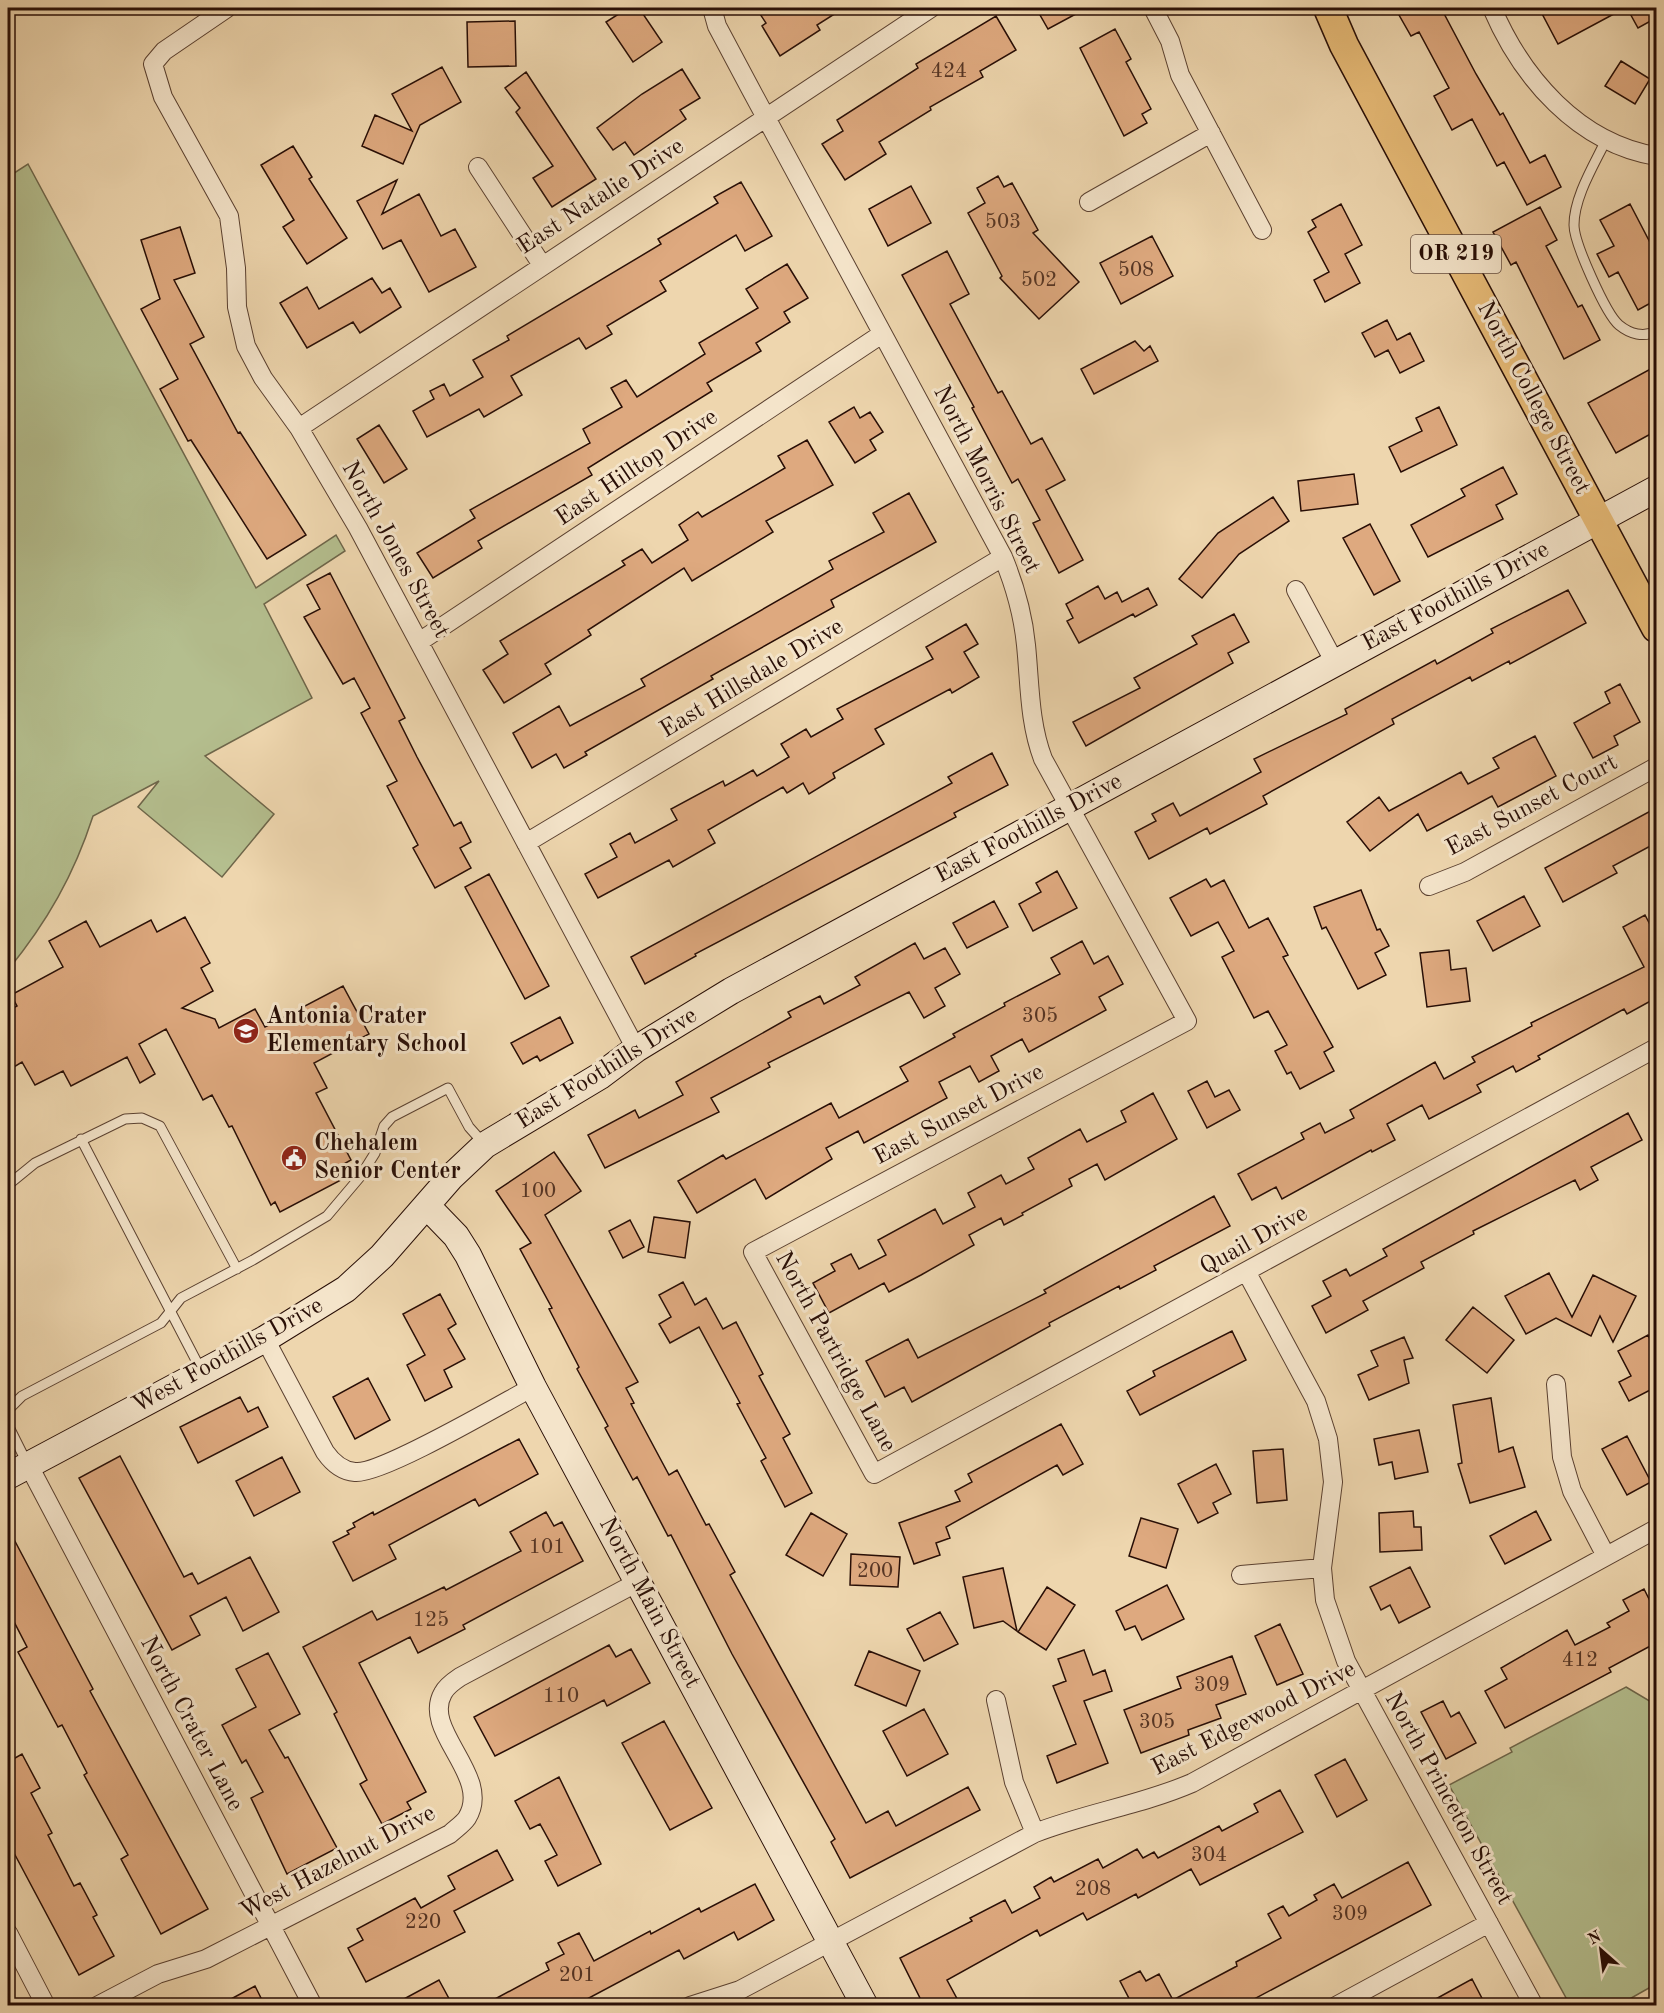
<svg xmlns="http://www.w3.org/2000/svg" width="1664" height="2013" viewBox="0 0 1664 2013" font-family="'Old Standard TT',serif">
  <rect width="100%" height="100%" fill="#eed6ae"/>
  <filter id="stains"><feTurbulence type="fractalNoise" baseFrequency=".00333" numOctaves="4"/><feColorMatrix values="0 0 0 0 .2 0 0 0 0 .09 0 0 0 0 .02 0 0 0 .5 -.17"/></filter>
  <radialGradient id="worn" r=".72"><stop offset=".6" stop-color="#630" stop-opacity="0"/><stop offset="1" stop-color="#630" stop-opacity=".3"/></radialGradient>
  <path fill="#b4be8e" stroke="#6e664a" stroke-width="1.5" d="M28 164 256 588 336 535 345 551 264 604 312 698 205 756 274 814 222 877 138 807 159 781 93 816C74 875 47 922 8 970V177Z
    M1626 1687 1653 1703 1656 1709V1984L1619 2005H1570L1449 1785 1512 1752 1510 1748Z"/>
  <path fill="#dea97f" stroke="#280e06" stroke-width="1.5" d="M628 8H639L662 42 633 62 606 22Z
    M756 8H844L817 25 820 30 780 56 762 26 766 23Z
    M1036 8H1087L1048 29Z
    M1395 8H1441L1476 74 1500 115 1503 113 1530 163 1545 155 1561 187 1527 205 1504 162 1497 166 1472 119 1452 130 1434 96 1449 88 1419 32 1411 36Z
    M1539 8H1625L1558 44Z
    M1627 8H1656V18L1638 28Z
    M996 16 1016 50 980 71 983 77 930 107 931 110 879 142 886 154 845 180 822 144 843 131 837 120 918 68 916 64Z
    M515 21 516 66 468 67 467 22Z
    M1115 29 1131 59 1126 62 1151 109 1142 114 1147 123 1124 136 1080 48Z
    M1621 61 1650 79 1635 104 1605 86Z
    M442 67 461 102 420 125 403 164 362 146 375 115 412 131 392 94Z
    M682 69 700 98 680 110 686 119 634 155 625 142 613 150 597 128 642 94Z
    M526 72 596 179 552 207 533 178 553 166 516 112 520 108 505 88Z
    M293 146 312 177 309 179 347 238 307 264 283 227 294 220 261 165Z
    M998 176 1004 187 1012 183 1038 230 1033 233 1079 282 1039 319 1000 278 1002 276 968 213 985 203 977 188Z
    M397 180 382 214 419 194 441 236 455 229 476 267 429 292 401 240 383 249 357 201Z
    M741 182 772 236 745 251 736 235 660 281 666 291 607 326 612 334 586 349 579 338 511 376 522 395 484 417 479 409 427 437 413 411 434 399 430 391 444 384 450 396 483 377 473 360 509 340 507 336 661 244 658 239 718 203 714 197Z
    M911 186 931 223 888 246 869 209Z
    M1341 204 1362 245 1345 254 1360 283 1325 302 1314 280 1329 272 1308 232 1316 227 1312 220Z
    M1630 204 1656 254V300L1638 310 1618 272 1609 277 1597 254 1614 246 1600 220Z
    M1540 207 1557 240 1546 246 1578 307 1582 305 1600 340 1564 359 1516 262 1511 265 1493 232Z
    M180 227 195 273 174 280 204 337 190 344 238 433 240 432 306 535 267 559 191 440 188 441 160 389 178 379 141 309 160 299 141 240Z
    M1152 236 1173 276 1121 304 1100 263Z
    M947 251 969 294 950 304 998 393 1002 391 1031 444 1042 438 1065 480 1046 490 1083 560 1059 573 1033 523 1040 520 1018 479 1012 483 972 408 974 407 902 275Z
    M787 264 808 298 784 312 790 322 756 343 761 351 707 383 712 391 588 468 592 475 478 541 482 548 433 578 417 553 475 518 470 510 590 443 583 429 622 407 611 388 626 380 637 397 705 354 699 343 758 308 746 289Z
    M372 278 382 293 390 288 401 307 360 333 353 322 307 348 280 303 307 287 319 309Z
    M1387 320 1397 340 1410 333 1424 361 1400 373 1388 350 1375 357 1362 333Z
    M1135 341 1144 351 1150 346 1158 361 1094 394 1081 369Z
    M1656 366V431L1616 453 1588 403Z
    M854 407 860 418 870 412 883 432 870 440 876 450 855 463 829 422Z
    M1439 407 1457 445 1401 472 1389 447 1422 431 1416 418Z
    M379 425 407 469 384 483 357 439Z
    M807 440 833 485 766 521 773 532 692 581 684 568 588 630 591 635 545 664 551 674 504 703 483 670 508 654 500 641 625 565 622 561 642 549 652 563 688 540 679 525 698 512 702 517 785 468 778 456Z
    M1503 467 1517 494 1496 505 1503 519 1428 557 1411 525 1465 496 1461 489Z
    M1354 474 1358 504 1301 511 1298 481Z
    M909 493 936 542 831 600 834 607 711 676 713 679 585 752 587 755 564 768 556 754 532 768 513 733 559 706 570 726 645 686 641 679 833 569 829 561 884 532 873 513Z
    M1273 497 1289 521 1239 554 1202 598 1179 579 1218 533Z
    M1370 524 1400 581 1374 595 1343 538Z
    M330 573 405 718 399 721 417 757 454 826 461 822 471 842 460 848 471 868 435 888 413 848 418 845 387 786 397 781 361 713 370 708 354 678 343 684 304 617 320 609 307 585Z
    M1098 586 1105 599 1117 592 1122 602 1148 588 1157 605 1135 617 1133 614 1079 643 1067 621 1073 618 1066 604Z
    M1568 590 1586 623 1510 664 1509 661 1472 681 1470 677 1392 719 1394 724 1263 796 1267 804 1210 834 1207 828 1149 859 1135 832 1156 821 1152 814 1173 803 1180 816 1261 772 1254 759 1347 714 1345 709 1435 660 1437 664 1493 633 1491 629Z
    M1234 614 1249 642 1228 653 1233 663 1086 746 1073 722 1140 688 1134 678 1197 644 1192 636Z
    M966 624 978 644 964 652 979 677 952 693 950 689 875 729 884 744 833 773 835 778 809 794 803 783 787 793 783 787 708 830 715 843 673 867 669 860 598 898 585 874 617 857 610 844 630 833 635 843 677 820 671 809 723 781 725 786 753 770 757 776 789 757 781 744 806 729 811 737 843 719 837 709 933 659 926 647Z
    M1620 684 1640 722 1614 736 1618 745 1593 758 1574 723 1610 703 1605 692Z
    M1535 736 1556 776 1498 807 1492 796 1427 831 1418 814 1370 851 1347 822 1379 797 1389 811 1461 772 1468 784 1499 768 1493 758Z
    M992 753 1008 785 954 813 956 817 695 954 696 956 645 984 631 957 952 783 948 777Z
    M1656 808V843L1613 866 1617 873 1563 902 1545 868Z
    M1057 871 1077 908 1033 931 1019 904 1041 892 1036 883Z
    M489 874 549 986 525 999 465 887Z
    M1206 879 1211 887 1224 880 1249 928 1268 918 1288 955 1283 957 1333 1047 1324 1052 1334 1071 1300 1089 1291 1072 1287 1074 1275 1051 1287 1045 1268 1011 1254 1018 1222 957 1234 951 1218 922 1191 936 1170 898Z
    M1361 890 1377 930 1380 929 1389 946 1375 953 1386 975 1358 989 1326 927 1322 929 1314 907Z
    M1524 896 1540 926 1493 951 1477 921Z
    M994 901 1008 927 967 948 953 923Z
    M1645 915 1656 936V998L1627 1014 1624 1009 1538 1056 1540 1059 1516 1072 1513 1066 1477 1085 1481 1092 1429 1119 1422 1105 1387 1124 1395 1140 1372 1152 1371 1150 1282 1199 1276 1187 1252 1200 1238 1174 1304 1139 1301 1133 1320 1123 1325 1133 1354 1118 1350 1110 1435 1062 1444 1079 1475 1062 1472 1057 1532 1026 1531 1023 1644 967 1623 927Z
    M185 917 210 963 201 968 213 991 182 1008 215 1019 219 1028 255 1009 265 1027 343 986 369 1034 314 1063 327 1088 316 1093 351 1160 335 1169 341 1180 280 1212 275 1202 271 1205 232 1126 229 1127 212 1095 203 1100 166 1029 139 1044 155 1074 140 1083 127 1057 71 1086 63 1071 35 1085 22 1062 14 1067 8 1054V1011L17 1006 11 995 63 967 49 941 86 921 100 947 151 920 157 932Z
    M1082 941 1094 964 1108 956 1123 984 1099 997 1106 1010 1029 1052 1022 1039 991 1056 999 1071 979 1082 970 1066 939 1082 947 1098 864 1143 858 1131 826 1148 832 1159 766 1199 755 1179 697 1213 678 1181 723 1155 726 1159 831 1103 839 1118 908 1081 900 1067 955 1037 953 1034 1005 1006 1004 1003 1060 974 1051 958Z
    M915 943 924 959 945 948 960 974 935 988 945 1006 924 1018 909 992 768 1063 770 1067 711 1098 719 1112 605 1168 588 1135 635 1110 639 1118 683 1095 676 1082 791 1017 788 1012 820 996 824 1004 860 985 855 977Z
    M1449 950 1451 970 1466 968 1470 1001 1427 1007 1420 953Z
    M560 1017 573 1043 540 1061 537 1056 523 1064 511 1043Z
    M1207 1081 1215 1097 1229 1090 1240 1110 1207 1128 1188 1091Z
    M1153 1093 1177 1139 1105 1180 1097 1164 1069 1179 1072 1186 1022 1213 1023 1215 1004 1225 1001 1218 969 1235 974 1245 921 1275 889 1292 884 1283 829 1313 813 1283 835 1271 831 1264 851 1254 859 1269 886 1255 878 1240 935 1209 943 1224 975 1207 968 1193 1001 1175 1006 1184 1034 1169 1028 1158 1080 1129 1087 1142 1126 1122 1121 1111Z
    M1628 1113 1642 1140 1591 1167 1598 1180 1580 1190 1575 1180 1473 1231 1474 1234 1421 1262 1424 1268 1363 1301 1368 1310 1326 1333 1312 1306 1331 1296 1323 1281 1346 1269 1350 1276 1387 1256 1383 1249Z
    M554 1152 581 1191 545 1215 638 1382 626 1388 634 1403 631 1404 669 1475 677 1470 706 1525 709 1524 735 1572 730 1575 866 1823 888 1811 896 1826 968 1787 980 1810 850 1878 831 1842 835 1839 732 1654 671 1535 668 1536 637 1477 633 1480 605 1428 608 1426 577 1369 579 1367 549 1309 552 1308 520 1249 531 1243 496 1191Z
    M1214 1196 1230 1226 1154 1266 1156 1270 1120 1289 1119 1286 1049 1323 1050 1326 912 1402 904 1387 885 1397 866 1361 908 1339 918 1358 1046 1293 1044 1290Z
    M654 1217 690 1222 685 1258 648 1252Z
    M630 1220 644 1247 623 1258 609 1231Z
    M1549 1273 1572 1317 1593 1275 1636 1296 1613 1342 1600 1316 1591 1336 1556 1318 1526 1334 1505 1296Z
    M683 1282 695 1305 706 1298 723 1329 736 1322 763 1374 759 1376 790 1434 783 1438 812 1493 785 1507 761 1461 766 1458 737 1404 740 1403 699 1327 670 1343 659 1324 671 1317 659 1295Z
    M440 1294 456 1324 448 1329 465 1359 444 1370 452 1387 425 1401 407 1365 425 1355 403 1314Z
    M1473 1307 1514 1340 1487 1373 1446 1340Z
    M1232 1331 1246 1360 1140 1415 1127 1391 1155 1376 1153 1371Z
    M1648 1335 1656 1352V1387L1629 1401 1619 1382 1631 1376 1618 1351Z
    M1404 1337 1413 1358 1404 1360 1409 1383 1369 1400 1358 1375 1378 1366 1371 1351Z
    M368 1378 390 1420 355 1439 333 1397Z
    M240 1397 248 1412 258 1407 268 1427 198 1463 180 1427Z
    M1491 1398 1499 1452 1513 1447 1525 1487 1470 1503 1458 1464 1462 1463 1453 1405Z
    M1061 1424 1083 1464 1063 1475 1057 1465 946 1527 950 1538 936 1543 940 1555 914 1564 899 1523 960 1501 955 1491 972 1482 968 1474Z
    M1419 1430 1428 1472 1395 1479 1392 1462 1379 1465 1374 1439Z
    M1627 1436 1651 1482 1627 1495 1602 1449Z
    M519 1439 538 1474 479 1506 475 1499 389 1545 396 1559 353 1581 333 1542 349 1534 347 1531 355 1527 353 1523 373 1512 374 1515Z
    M1283 1449 1287 1500 1257 1503 1253 1451Z
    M120 1456 184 1577 192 1573 198 1584 250 1557 279 1612 243 1631 226 1597 190 1616 200 1635 172 1650 79 1478Z
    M282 1457 300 1492 254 1516 236 1481Z
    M1216 1464 1231 1494 1213 1503 1218 1513 1198 1523 1178 1484Z
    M1413 1511 1414 1527H1421L1422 1550 1380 1552 1379 1513Z
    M1536 1511 1551 1540 1505 1564 1490 1536Z
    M546 1512 554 1526 562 1522 583 1561 463 1625 465 1629 418 1653 410 1637 359 1663 426 1792 407 1802 411 1809 382 1824 360 1784 367 1780 334 1714 337 1712 303 1647 372 1611 377 1620 444 1587 446 1590 521 1551 510 1532Z
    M811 1513 847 1534 823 1576 786 1555Z
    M1141 1518 1178 1529 1166 1568 1129 1556Z
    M8 1528 93 1689 90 1691 208 1909 161 1934 121 1859 128 1855 84 1775 87 1773 62 1725 58 1727 18 1652 27 1647 8 1610Z
    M851 1554 900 1557 898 1587 850 1585Z
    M1410 1567 1430 1607 1399 1623 1390 1605 1381 1610 1370 1587Z
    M1003 1568 1017 1631 1003 1621 974 1628 963 1577Z
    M1167 1585 1184 1619 1142 1640 1135 1626 1125 1630 1116 1611Z
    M1047 1587 1075 1605 1046 1650 1018 1632Z
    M1644 1589 1656 1613V1643L1609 1668 1611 1672 1505 1728 1485 1691 1507 1679 1501 1668 1567 1630 1575 1645 1610 1627 1607 1623 1629 1611 1623 1600Z
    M940 1612 958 1644 924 1661 907 1629Z
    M1280 1624 1303 1674 1277 1685 1255 1636Z
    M609 1645 616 1657 631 1649 650 1683 607 1706 604 1700 495 1756 474 1717Z
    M1084 1650 1093 1675 1105 1670 1112 1691 1084 1701 1108 1763 1057 1783 1047 1756 1076 1744 1053 1686 1066 1681 1058 1659Z
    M869 1651 920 1671 906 1706 855 1685Z
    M268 1653 300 1714 269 1730 285 1758 288 1757 337 1848 287 1874 251 1798 263 1792 246 1760 242 1763 222 1725 256 1707 236 1669Z
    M1232 1656 1246 1694 1216 1705 1221 1718 1188 1730 1189 1735 1141 1753 1124 1710 1181 1688 1177 1677Z
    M1443 1701 1451 1717 1459 1712 1476 1743 1446 1759 1421 1712Z
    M924 1709 948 1754 907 1776 883 1731Z
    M664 1721 712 1808 670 1830 622 1743Z
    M22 1754 40 1788 31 1793 52 1833 48 1835 74 1886 80 1883 97 1915 93 1917 114 1956 79 1975 14 1853 8 1857V1762Z
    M1345 1759 1367 1800 1337 1817 1315 1775Z
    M559 1777 601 1864 558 1886 545 1861 557 1855 540 1824 530 1829 515 1801Z
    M1280 1790 1303 1832 1200 1885 1191 1869 1138 1898 1136 1894 1087 1920 1083 1913 1040 1936 1037 1930 947 1980 961 2006H924L900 1958 972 1921 970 1918 1005 1900 1012 1913 1040 1898 1034 1887 1051 1877 1054 1882 1098 1859 1103 1868 1137 1849 1143 1858 1154 1852 1158 1858 1219 1826 1222 1831 1258 1812 1254 1804Z
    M497 1850 513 1880 454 1911 465 1932 366 1982 348 1948 363 1940 357 1929 415 1898 421 1908 455 1889 448 1876Z
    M1408 1862 1431 1905 1241 2006H1133L1120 1981 1140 1971 1146 1981 1159 1974 1173 2000 1237 1966 1236 1962 1281 1938 1268 1914 1283 1906 1289 1916 1317 1900 1314 1895 1334 1884 1342 1898Z
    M755 1884 774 1920 738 1940 734 1932 684 1959 679 1950 574 2006H482L549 1970 546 1963 564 1954 558 1943 579 1933 594 1961 650 1931 651 1934 699 1908 701 1912Z
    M1472 1979 1486 2006H1423Z
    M439 1980 453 2006H391Z
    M255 1986 265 2006H218Z"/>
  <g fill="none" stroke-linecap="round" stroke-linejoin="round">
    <g stroke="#5a4030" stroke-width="11">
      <path id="lane" d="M1606 140C1594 165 1574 197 1574 225 1574 243 1606 314 1619 325 1630 334 1644 338 1656 331
        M81 1139 201 1370
        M8 1185 35 1163 125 1119 142 1118 160 1126 237 1269
        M8 1410 22 1396 161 1323 181 1298 253 1260 327 1216 360 1177 375 1153 384 1126 392 1117 448 1088 469 1127 485 1145
        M8 1425 27 1463"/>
    </g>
    <g stroke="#5a4030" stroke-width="20">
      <path id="street" d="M227 8 164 51 153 64 163 97 229 216 236 268 237 307 246 346 263 378 299 428 358 528 636 1049
        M712 8 717 26 750 88 1003 557C1015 586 1023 614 1026 645 1030 684 1029 722 1043 759L1187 1021 753 1252 874 1474 1656 1048
        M1153 8 1170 41 1180 75 1262 230
        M1492 8C1522 78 1578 143 1656 156
        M478 167 542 265
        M1089 202 1211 133
        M299 428 931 8
        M1296 590 1335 663
        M419 642 882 334
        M526 843 1003 557
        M1429 886 1465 872 1656 767
        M1247 1273 1316 1401 1328 1439 1333 1482 1322 1568 1325 1600 1346 1661 1534 2006
        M265 1339 325 1452C332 1462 341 1471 355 1472 381 1475 503 1403 533 1387
        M1556 1384 1562 1457 1572 1491 1606 1556
        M28 1464 313 2006
        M1241 1575 1322 1568
        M996 1700 1014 1782 1035 1833
        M8 1933 46 2006
        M97 2006 158 1974 206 1959 450 1834C455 1829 463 1824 467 1818 493 1776 421 1731 443 1693 446 1687 454 1681 460 1677L638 1582
        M690 2006 740 1990 1035 1833C1086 1813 1141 1805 1192 1783L1656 1529
        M1336 2006 1489 1923"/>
    </g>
    <g stroke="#280e06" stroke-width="28">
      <path id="secondary" d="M427 1206 456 1236 468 1255 533 1387 865 2006
        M8 1476 265 1339 346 1289 382 1256 451 1177 485 1145 600 1076 636 1049 731 991 1656 489"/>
    </g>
    <g stroke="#280e06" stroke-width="31">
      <path id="primary" d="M1328 8 1344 45 1656 628"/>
    </g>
    <use href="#lane" stroke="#f4e4ca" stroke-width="9"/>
    <use href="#street" stroke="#f4e4ca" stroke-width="18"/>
    <use href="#secondary" stroke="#f4e4ca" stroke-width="26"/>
    <use href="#primary" stroke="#e7bb77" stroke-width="28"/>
  </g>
  <defs>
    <g id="school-disc" transform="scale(1.35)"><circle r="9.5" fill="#8f2418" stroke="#f4e4ca"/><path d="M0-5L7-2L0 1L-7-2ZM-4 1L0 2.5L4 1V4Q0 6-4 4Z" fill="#fff"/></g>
    <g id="civic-disc" transform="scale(1.35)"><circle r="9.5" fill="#8f2418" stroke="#f4e4ca"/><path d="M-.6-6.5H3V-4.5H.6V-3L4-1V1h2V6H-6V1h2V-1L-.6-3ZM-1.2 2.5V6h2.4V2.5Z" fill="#fff"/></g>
  </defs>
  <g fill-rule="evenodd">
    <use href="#school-disc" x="246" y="1031"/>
    <use href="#civic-disc" x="294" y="1158"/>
  </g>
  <g text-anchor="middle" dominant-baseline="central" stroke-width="6" stroke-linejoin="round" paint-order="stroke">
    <g font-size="21" fill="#563524">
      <text x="949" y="71">424</text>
      <text x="1003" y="222">503</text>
      <text x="1136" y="270">508</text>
      <text x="1039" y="280">502</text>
      <text x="1040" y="1016">305</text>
      <text x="538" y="1191">100</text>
      <text x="547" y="1547">101</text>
      <text x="875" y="1571">200</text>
      <text x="431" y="1620">125</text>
      <text x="1580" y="1660">412</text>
      <text x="1212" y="1685">309</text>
      <text x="561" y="1696">110</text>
      <text x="1157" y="1722">305</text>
      <text x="1209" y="1855">304</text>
      <text x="1093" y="1889">208</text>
      <text x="1350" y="1914">309</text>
      <text x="423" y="1922">220</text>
      <text x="577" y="1975">201</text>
    </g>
    <rect fill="#f4e4ca" stroke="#654e41" stroke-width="1.5" x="1411" y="235" width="90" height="38" rx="4.5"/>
    <g font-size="22" font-weight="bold" fill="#280e06">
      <text x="1456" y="254">OR 219</text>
    </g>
    <g font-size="24" fill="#280e06" stroke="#f4e4ca">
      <text transform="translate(601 197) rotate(-33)">East Natalie Drive</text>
      <text transform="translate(1533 398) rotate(62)">North College Street</text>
      <text transform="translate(637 468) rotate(-34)">East Hilltop Drive</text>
      <text transform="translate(986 480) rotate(63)">North Morris Street</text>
      <text transform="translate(395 550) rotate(61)">North Jones Street</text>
      <text transform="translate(1456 597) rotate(-28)">East Foothills Drive</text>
      <text transform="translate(752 679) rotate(-31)">East Hillsdale Drive</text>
      <text transform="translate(1532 806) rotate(-28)">East Sunset Court</text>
      <text transform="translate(1029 829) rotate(-28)">East Foothills Drive</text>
      <text transform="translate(607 1069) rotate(-32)">East Foothills Drive</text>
      <text transform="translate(959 1115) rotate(-28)">East Sunset Drive</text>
      <text transform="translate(1254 1241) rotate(-29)">Quail Drive</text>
      <text transform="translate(835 1352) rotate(61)">North Partridge Lane</text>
      <text transform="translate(228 1356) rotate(-29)">West Foothills Drive</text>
      <text transform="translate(649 1603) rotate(62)">North Main Street</text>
      <text transform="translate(1254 1719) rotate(-27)">East Edgewood Drive</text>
      <text transform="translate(191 1724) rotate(62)">North Crater Lane</text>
      <text transform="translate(1448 1799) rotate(61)">North Princeton Street</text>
      <text transform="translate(338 1863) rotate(-28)">West Hazelnut Drive</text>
    </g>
    <g font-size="24" font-weight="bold" fill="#280e06" stroke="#f4e4ca" text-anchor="start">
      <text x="266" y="1017">Antonia Crater<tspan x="266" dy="28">Elementary School</tspan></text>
      <text x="314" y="1144">Chehalem<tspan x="314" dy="28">Senior Center</tspan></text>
    </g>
  </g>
  <rect width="1664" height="2013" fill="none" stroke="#eed6ae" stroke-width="30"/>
  <rect x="9" y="9" width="1646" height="1995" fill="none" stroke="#280e06" stroke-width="3"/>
  <rect x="15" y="15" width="1634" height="1983" fill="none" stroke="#280e06" stroke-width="1.5"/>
  <g transform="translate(1601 1950) rotate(332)" stroke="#f4e4ca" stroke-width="4.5" paint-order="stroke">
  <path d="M0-4.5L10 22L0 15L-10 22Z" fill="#280e06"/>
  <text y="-9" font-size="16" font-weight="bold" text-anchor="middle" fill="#280e06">N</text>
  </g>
  <rect width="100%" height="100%" filter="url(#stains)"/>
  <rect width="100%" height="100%" fill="url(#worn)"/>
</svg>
